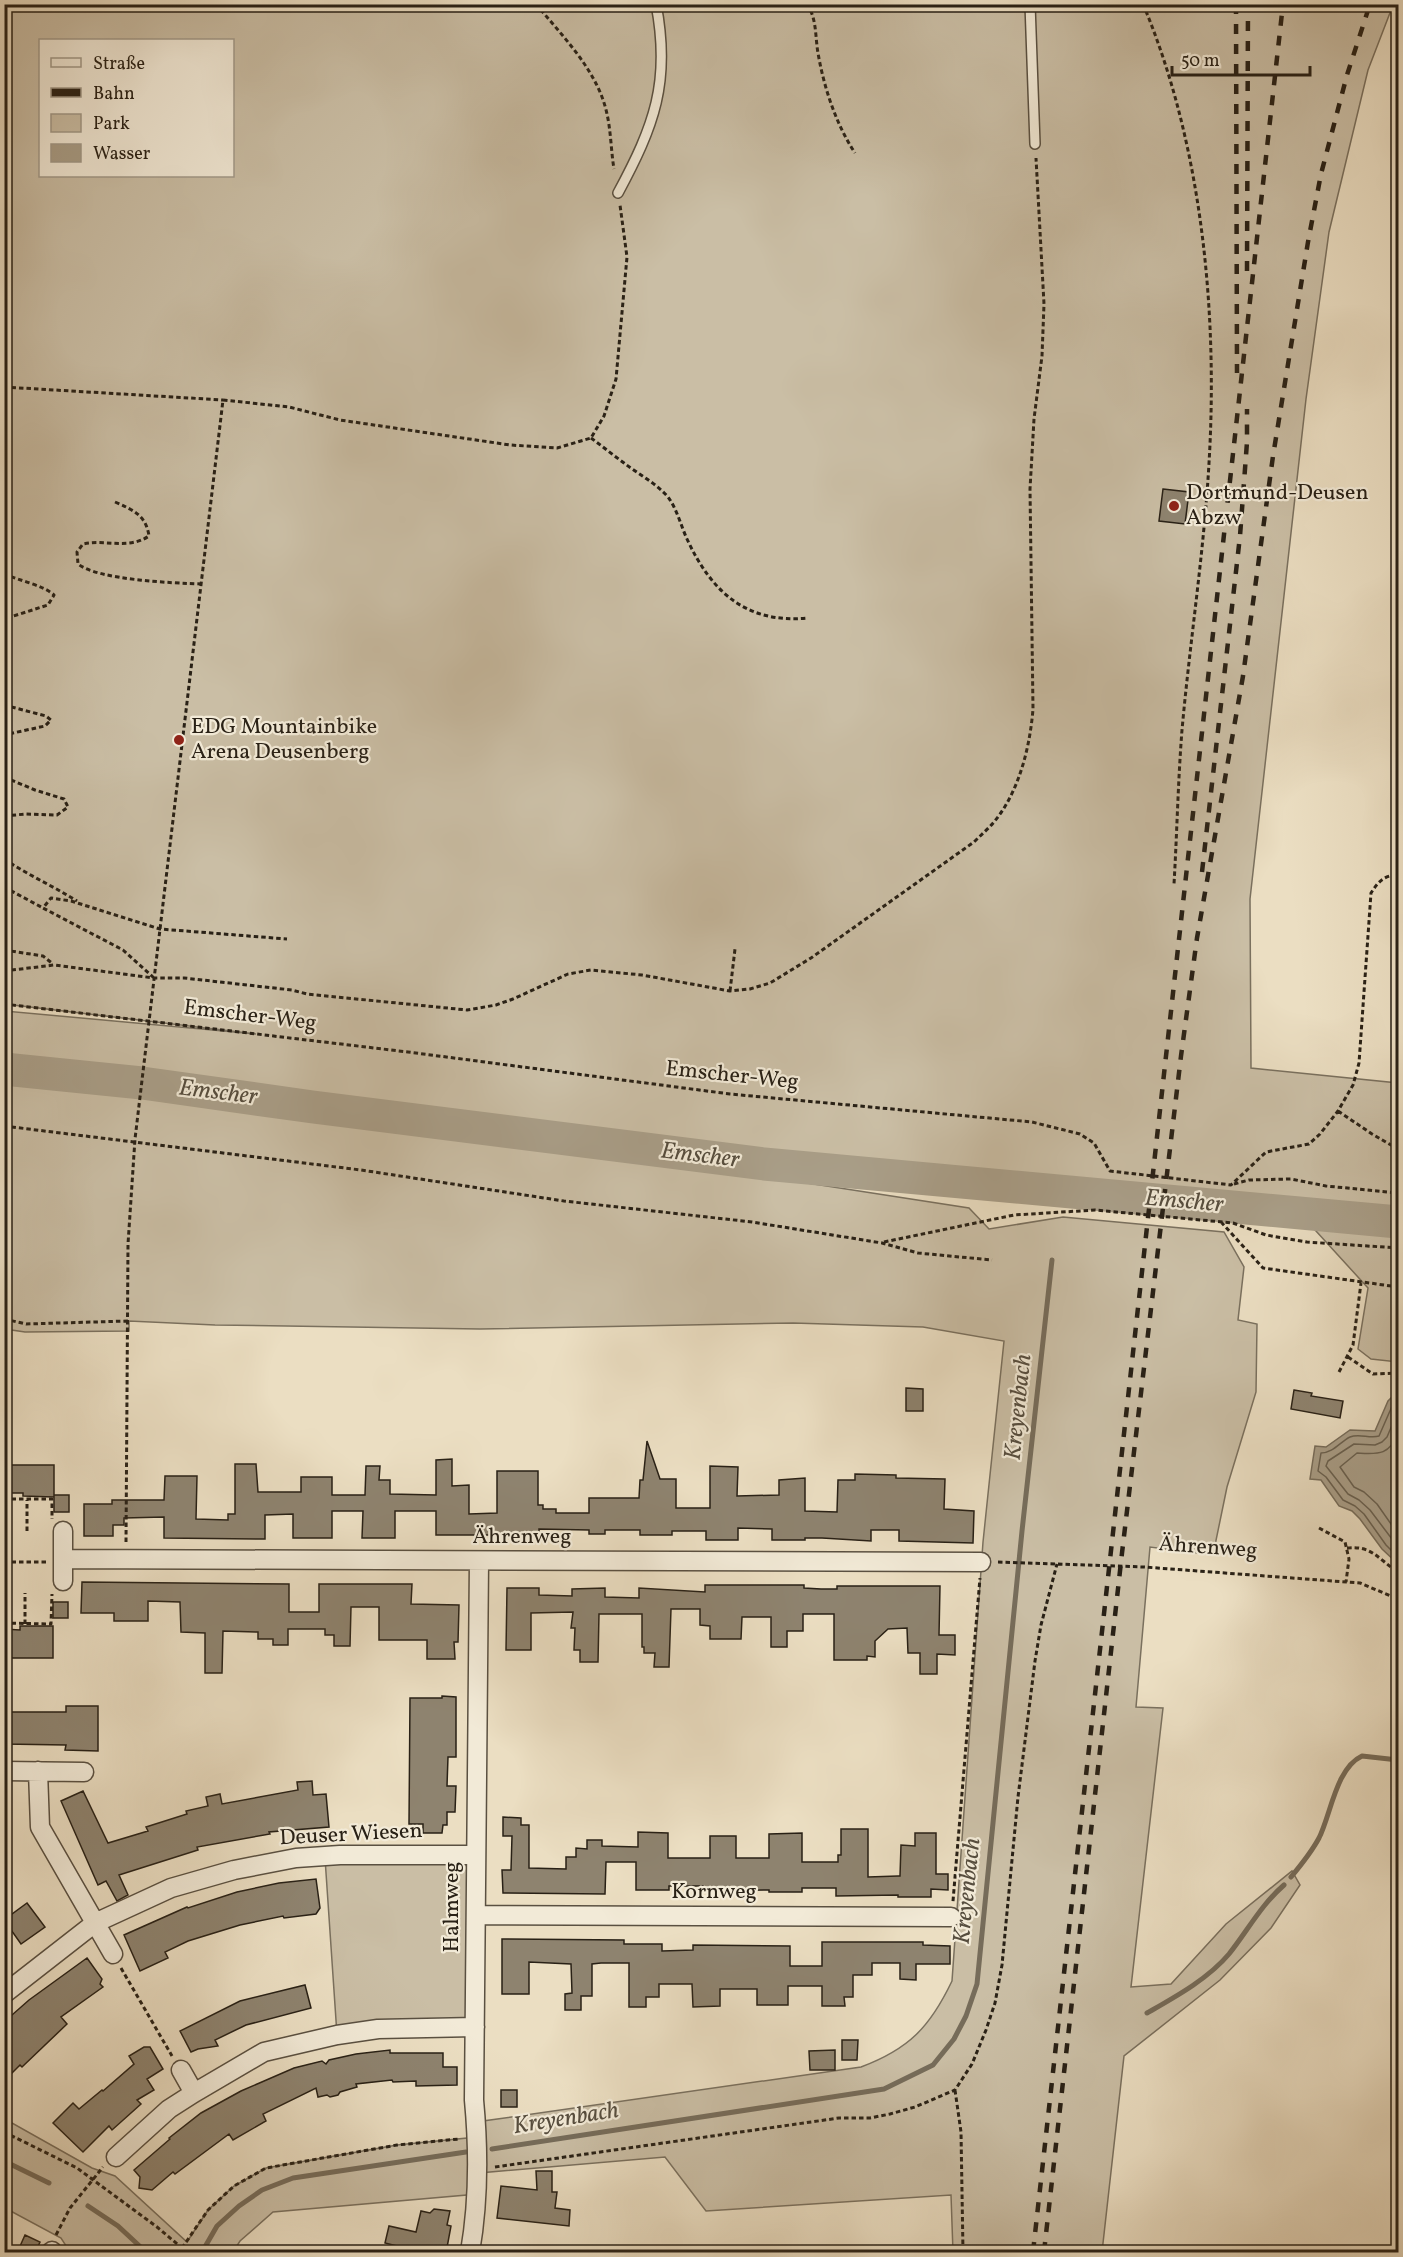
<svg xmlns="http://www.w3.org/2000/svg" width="1403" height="2257" viewBox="0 0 1403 2257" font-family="Vollkorn,serif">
  <rect width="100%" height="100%" fill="#ebdec2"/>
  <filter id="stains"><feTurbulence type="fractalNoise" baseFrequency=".00333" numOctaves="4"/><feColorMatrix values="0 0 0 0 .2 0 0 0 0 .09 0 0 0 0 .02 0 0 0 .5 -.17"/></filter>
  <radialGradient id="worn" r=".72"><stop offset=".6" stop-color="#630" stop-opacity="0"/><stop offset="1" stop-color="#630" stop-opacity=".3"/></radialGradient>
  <path fill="#cabea5" stroke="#7a705e" stroke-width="1.5" fill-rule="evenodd" d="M5 5H1393L1368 70 1329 232 1306 399 1250 899 1251 1068 1398 1083V1362L1371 1359 1358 1349 1368 1288 1295 1208 1035 1174 328 1109 969 1208 989 1229 1063 1217 1224 1232 1244 1267 1238 1320 1257 1324 1256 1392 1227 1487 1213 1555 1150 1547 1136 1707 1163 1708 1131 1987 1171 1984 1226 1924 1292 1871 1300 1885 1271 1928 1220 1980 1124 2056 1102 2252H953L951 2195 706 2211 665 2157 479 2173 478 2194 273 2212 240 2241 233 2252H70L61 2238 5 2208V2119L92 2168 115 2176 187 2242 208 2210 234 2186 266 2168 397 2145 477 2137 476 2122 861 2067C909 2049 930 2027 952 1981L983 1542 1004 1341 923 1327 793 1323 480 1329 215 1325 129 1321V1331L25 1332 5 1329V1011L256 1034 5 1004ZM40 40H232V176H40Z
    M476 1855 475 2027 337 2035 325 1858Z"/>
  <path fill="#a99e88" stroke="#766c5a" stroke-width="1.5" d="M1398 1391V1564L1382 1549 1360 1519 1352 1511 1339 1506 1321 1480 1310 1479 1315 1446 1326 1447 1350 1430 1375 1431 1388 1401Z"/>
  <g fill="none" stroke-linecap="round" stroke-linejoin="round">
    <path stroke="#69604f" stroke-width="1.5" d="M1398 1398 1393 1404 1379 1436C1370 1439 1359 1433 1350 1437 1340 1442 1333 1453 1321 1453L1318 1471 1326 1477 1343 1500 1355 1506 1364 1514 1386 1545 1398 1557
      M1398 1411 1387 1437 1382 1442 1375 1445 1354 1444 1328 1461 1326 1466 1348 1494 1359 1500 1370 1510 1398 1547
      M1398 1433C1389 1456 1378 1454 1357 1453L1340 1467 1354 1487 1364 1492 1377 1504 1398 1534"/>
    <path stroke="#766c5a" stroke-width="5" d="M1291 1877C1301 1865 1311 1853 1319 1838 1331 1814 1336 1768 1362 1756L1398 1760
      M1147 2013C1175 1997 1208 1979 1229 1954 1248 1930 1261 1905 1284 1885
      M492 2149 884 2089 933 2065 954 2039 966 2016 977 1984 1022 1531 1052 1260
      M4 2161 49 2183
      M88 2206 118 2226 146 2252
      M202 2252 217 2226 239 2206 262 2190 293 2178 466 2152"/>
    <path stroke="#a99e88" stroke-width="33" d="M4 1069 142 1083 313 1107 764 1164 1398 1222"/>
  </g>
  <path fill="#8e836f" stroke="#292116" stroke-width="1.5" d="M1163 489 1189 492 1185 524 1159 521Z
    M906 1388 923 1389V1411H906Z
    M1294 1390 1312 1393 1311 1396 1343 1401 1340 1418 1291 1409Z
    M647 1441 660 1479H676V1508H710V1466L738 1467 737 1496 779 1495V1480L805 1478V1511L837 1512 838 1480H855V1474L896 1475V1478L945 1479 944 1509 974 1511 973 1543 899 1541V1530H871V1541L822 1538H805V1540H772V1529L738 1528V1540H706V1531H672V1535H640V1530H605V1534H589V1530L539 1529V1535H436V1511H395V1538H362L363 1511H332V1538H293V1514L265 1515V1539L164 1538V1517L124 1518V1525H113V1536H84V1504H112V1500H164L165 1476H197L196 1519 228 1520V1514H235V1464H256L258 1492H301V1477H332V1495H365L366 1466H380L379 1480H390V1494L436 1495V1460L452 1459V1486L469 1485V1514L497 1513V1471H538V1505H543V1509H556V1513H589V1498H639L640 1480H643Z
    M4 1465H54V1497L23 1496V1493H4Z
    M54 1495H69V1512H54Z
    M82 1582 289 1584V1612H319V1584H412L411 1604 459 1605 458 1642H454L455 1659H427V1640H379V1607H351L350 1646H334V1635H325V1629H288V1645H273V1639H258V1632L223 1631 222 1673H205V1633L181 1632 180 1602 148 1601V1621H114V1613H81Z
    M705 1585H804V1588L821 1589H837V1586H940L939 1635H955V1655L937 1654V1674H920V1653H908L907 1628 888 1629 875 1641V1657L867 1656V1660H834V1614H803V1631H787V1647H771V1617H742L741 1639H710V1626L700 1625V1609H671L669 1667H654L655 1653H644V1647H642V1614H599L598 1662H580V1650H574L575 1628H571L573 1612 531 1613V1650H506L507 1588H539V1595L572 1596V1589L605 1588V1597L639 1598V1588L705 1592Z
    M53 1602H68V1618H53Z
    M20 1626H53V1658H4V1629L20 1630Z
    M442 1696 456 1697V1757H448L447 1786H456L455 1812H447V1825H443L442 1833H423V1824H409L410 1698H442Z
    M66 1706H98V1751L65 1750 66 1745 4 1744V1712H66Z
    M312 1781 313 1795 326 1794 329 1827 269 1832 270 1834 197 1847 198 1850 119 1875 128 1895 117 1901 106 1881 98 1885 61 1801 83 1791 108 1843 148 1831 146 1827 187 1814 186 1811 208 1806 206 1797 220 1794 222 1804 298 1790 297 1782Z
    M503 1817 521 1818V1825H529V1868L566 1869V1857H576V1848L587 1849V1840H602V1846L638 1847V1832L668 1833V1858H710V1836H736V1858H769V1834L802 1833V1862H838V1855H841V1829H868V1877L898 1876H900L901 1845 915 1846V1833H936V1874H948V1890L931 1889V1897H898V1895L836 1896V1888H802V1892H769V1890L703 1891V1886H669V1890H636V1862H606L605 1894 503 1893 502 1870H511L512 1836H503Z
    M316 1879 320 1908 316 1914 284 1918 283 1916 240 1925 188 1941 165 1952 168 1958 140 1971 124 1935 187 1907 188 1908 237 1892 279 1883Z
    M27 1903 45 1927 21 1944 4 1920Z
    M502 1939 624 1940V1944H662V1951L693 1950V1945L790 1946V1966H822V1942H923V1945L950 1946V1964H916V1980L900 1979V1963H872V1975H853V1997H844L845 2006H822V1986H788V2005H757V1989H720V2006L693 2007 692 1984H659V1997H646V2007H629V1963H601L592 1964V1996H581V2010H565V1994L572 1993 571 1964 529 1962V1994H502Z
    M87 1958 102 1979 100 1984 103 1987 61 2017 67 2024 22 2067 20 2065 4 2081V2022L29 2000Z
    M305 1985 311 2008 246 2025 215 2040 218 2046 198 2049 191 2052 180 2031 240 2001Z
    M842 2040H858L857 2060H842Z
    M144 2047H150L163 2069 147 2079 154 2090 137 2100 141 2104 112 2130 109 2126 83 2152 53 2123 73 2103 79 2109 102 2090 103 2091 134 2064 129 2056Z
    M390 2050V2053H443V2067H457V2085L416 2086V2081L393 2082 392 2080 356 2084 357 2087 340 2092 338 2095 330 2097 327 2095 318 2097 316 2088 263 2114 266 2121 233 2140 229 2134 175 2174 173 2172 152 2190 139 2188 140 2177 134 2170 170 2139 169 2138 201 2113 241 2091 294 2068 322 2061 326 2064 329 2060 356 2054Z
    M835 2050V2070H810L809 2051Z
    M501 2090H517V2107H501Z
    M536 2171H552V2192H557L555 2208 570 2210 569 2226 497 2218 501 2186 537 2190Z
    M434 2209 450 2211 447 2225 451 2226 446 2253H404L405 2248 385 2243 389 2226 416 2232 421 2211 430 2213Z
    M25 2235 40 2242 35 2253H17Z"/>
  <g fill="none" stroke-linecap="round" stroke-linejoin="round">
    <g stroke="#5a5041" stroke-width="12">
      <path id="service" d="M1030 4 1035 144
        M618 193C654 126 671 82 656 4"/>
    </g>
    <g stroke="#5a5041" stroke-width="21">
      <path id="minor" d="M63 1559 981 1562
        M63 1581V1531
        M4 1771 84 1772
        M38 1771 40 1827 113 1954
        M476 1915 951 1917
        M4 1994 95 1923 171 1888 234 1870 296 1858 340 1855H476
        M181 2070 194 2093
        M116 2157 169 2109 194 2093 264 2052 337 2035 378 2029 475 2027
        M51 2252 52 2251
        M470 2252C479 2200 479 2153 474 2100L479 1561"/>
    </g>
    <path stroke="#292116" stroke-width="3" stroke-dasharray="4.5 3" stroke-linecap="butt" d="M536 4C563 37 598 71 607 114 611 132 611 151 614 169
      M807 4C817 19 815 36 818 53 824 88 836 124 855 153
      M1143 4C1202 144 1218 313 1209 463 1204 552 1190 641 1182 730 1178 781 1177 833 1174 884
      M4 387 223 400
      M591 438C602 446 613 455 624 463 638 474 656 483 668 497 677 509 681 526 687 539 712 593 747 624 808 618
      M115 502C133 510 146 515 149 536 128 550 106 539 83 544L77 552 78 564C98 580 173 583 201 584
      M4 574C18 580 45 586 54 595L48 605 4 619
      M4 705 46 716 51 720 45 726 4 735
      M4 777 35 790 64 799 68 807 57 815 26 814 4 816
      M4 859C28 875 53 886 77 901
      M4 887 43 908
      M4 950 43 956 53 964
      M4 971 54 965 154 978H184L292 990 307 994 467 1010 496 1005 513 999 568 974 591 970 642 975 730 991 750 989 770 983 811 958 974 842C981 835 988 829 994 822 1019 792 1030 747 1033 709L1030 489 1034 419 1042 356 1044 304 1036 158
      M154 978 123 950 43 908 51 898 71 901 160 929 287 939
      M730 991 735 949
      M4 1004 408 1052 730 1094 1032 1122 1080 1134 1094 1143 1110 1171 1231 1185 1266 1152 1309 1144 1320 1134 1338 1111 1353 1085 1359 1063 1371 893C1378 882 1384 875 1398 875
      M1338 1111 1372 1134 1398 1149
      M4 1126 361 1170 564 1201 752 1222 882 1243 918 1253 992 1260
      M1234 1184 1249 1180 1291 1179 1326 1186 1398 1193
      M1221 1222 1263 1268 1398 1287
      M884 1242 1014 1215 1095 1210 1233 1223 1266 1235 1307 1242 1398 1248
      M4 1319 26 1324 128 1321
      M1348 1357 1373 1374 1398 1373
      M1339 1372 1353 1345 1361 1283
      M4 1499H52V1519
      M1319 1528 1345 1542 1349 1559 1346 1582
      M27 1531V1500
      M126 1542 128 1244 135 1139 223 400 289 407 340 420 510 445 557 448 591 438 604 416 616 379 627 257 620 205
      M1347 1548C1372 1545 1379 1560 1398 1572
      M4 1562H47
      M998 1562 1144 1567 1360 1583 1398 1599
      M4 1623 51 1624 52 1594
      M25 1624V1593
      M953 1901 980 1578
      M121 1968 172 2056
      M955 2090 961 2132 963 2252
      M4 2132 77 2168 157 2227 182 2248 180 2252
      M495 2167 839 2118H870L890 2114 915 2107 955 2090 972 2064 986 2030 995 2003 1002 1965 1018 1797 1035 1661 1041 1625 1057 1564
      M56 2235 70 2208 103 2167
      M182 2248 208 2210 234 2186 266 2168 397 2145 459 2139"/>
    <use href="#service" stroke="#f2ead7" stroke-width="9"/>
    <use href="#minor" stroke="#f2ead7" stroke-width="18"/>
    <path stroke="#292116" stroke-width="4.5" stroke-dasharray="10 10" stroke-linecap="butt" d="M1236 4 1237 373
      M1247 271 1248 4
      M1202 872 1240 536 1247 442V409
      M1033 2252 1283 4
      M1044 2252 1122 1553 1181 1056 1197 938 1243 676 1273 456 1308 242 1321 174 1347 75 1370 4"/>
  </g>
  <g fill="#8f2418" stroke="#f2ead7" stroke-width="2">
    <circle cx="1174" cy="506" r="6"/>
    <circle cx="179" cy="740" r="6"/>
  </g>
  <g text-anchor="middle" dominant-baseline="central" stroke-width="4.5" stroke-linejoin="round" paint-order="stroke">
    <g font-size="22" fill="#292116" stroke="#f2ead7" text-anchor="start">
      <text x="1186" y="493">Dortmund-Deusen<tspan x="1186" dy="25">Abzw</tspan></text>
      <text x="191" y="727">EDG Mountainbike<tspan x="191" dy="25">Arena Deusenberg</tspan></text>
    </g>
    <g font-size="22" fill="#292116" stroke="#f2ead7">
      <text transform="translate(250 1016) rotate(7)">Emscher-Weg</text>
      <text transform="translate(732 1076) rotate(6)">Emscher-Weg</text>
      <text x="522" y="1537">Ährenweg</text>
      <text transform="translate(1208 1548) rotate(4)">Ährenweg</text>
      <text transform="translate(351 1835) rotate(-3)">Deuser Wiesen</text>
      <text x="714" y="1892">Kornweg</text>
      <text transform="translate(452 1907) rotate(-90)">Halmweg</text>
    </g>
    <g font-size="24" font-style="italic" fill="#564d3e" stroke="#f2ead7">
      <text transform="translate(218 1093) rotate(7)">Emscher</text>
      <text transform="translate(700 1156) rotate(7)">Emscher</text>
      <text transform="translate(1184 1202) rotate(5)">Emscher</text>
      <text transform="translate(1019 1407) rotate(-84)">Kreyenbach</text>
      <text transform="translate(968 1891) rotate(-84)">Kreyenbach</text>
      <text transform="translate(566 2119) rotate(-9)">Kreyenbach</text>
    </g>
  </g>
  <rect width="1403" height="2257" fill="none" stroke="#ebdec2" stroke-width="24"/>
  <rect x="6" y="6" width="1391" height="2245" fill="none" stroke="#292116" stroke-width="3"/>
  <rect x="12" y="12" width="1379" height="2233" fill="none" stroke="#292116" stroke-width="1.5"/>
  <rect x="39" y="39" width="195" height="138" fill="#f2ead7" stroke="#a29a8a" stroke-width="1.5"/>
  <rect x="51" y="58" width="30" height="9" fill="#f2ead7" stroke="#a29a8a" stroke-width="1.5"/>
  <text x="93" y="69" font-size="18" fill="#292116">Straße</text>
  <rect x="51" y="88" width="30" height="9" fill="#292116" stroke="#a29a8a" stroke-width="1.5"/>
  <text x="93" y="99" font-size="18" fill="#292116">Bahn</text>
  <rect x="51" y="114" width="30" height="18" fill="#cabea5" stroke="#a29a8a" stroke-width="1.5"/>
  <text x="93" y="129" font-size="18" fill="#292116">Park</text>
  <rect x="51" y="144" width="30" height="18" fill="#a99e88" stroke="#a29a8a" stroke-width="1.5"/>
  <text x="93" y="159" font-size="18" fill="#292116">Wasser</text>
  <path d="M1172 66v9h138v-9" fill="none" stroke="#292116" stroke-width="3"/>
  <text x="1181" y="66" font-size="18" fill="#292116" stroke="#f2ead7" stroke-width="4.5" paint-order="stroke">50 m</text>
  <rect width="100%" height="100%" filter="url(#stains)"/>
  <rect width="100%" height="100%" fill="url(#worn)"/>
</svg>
